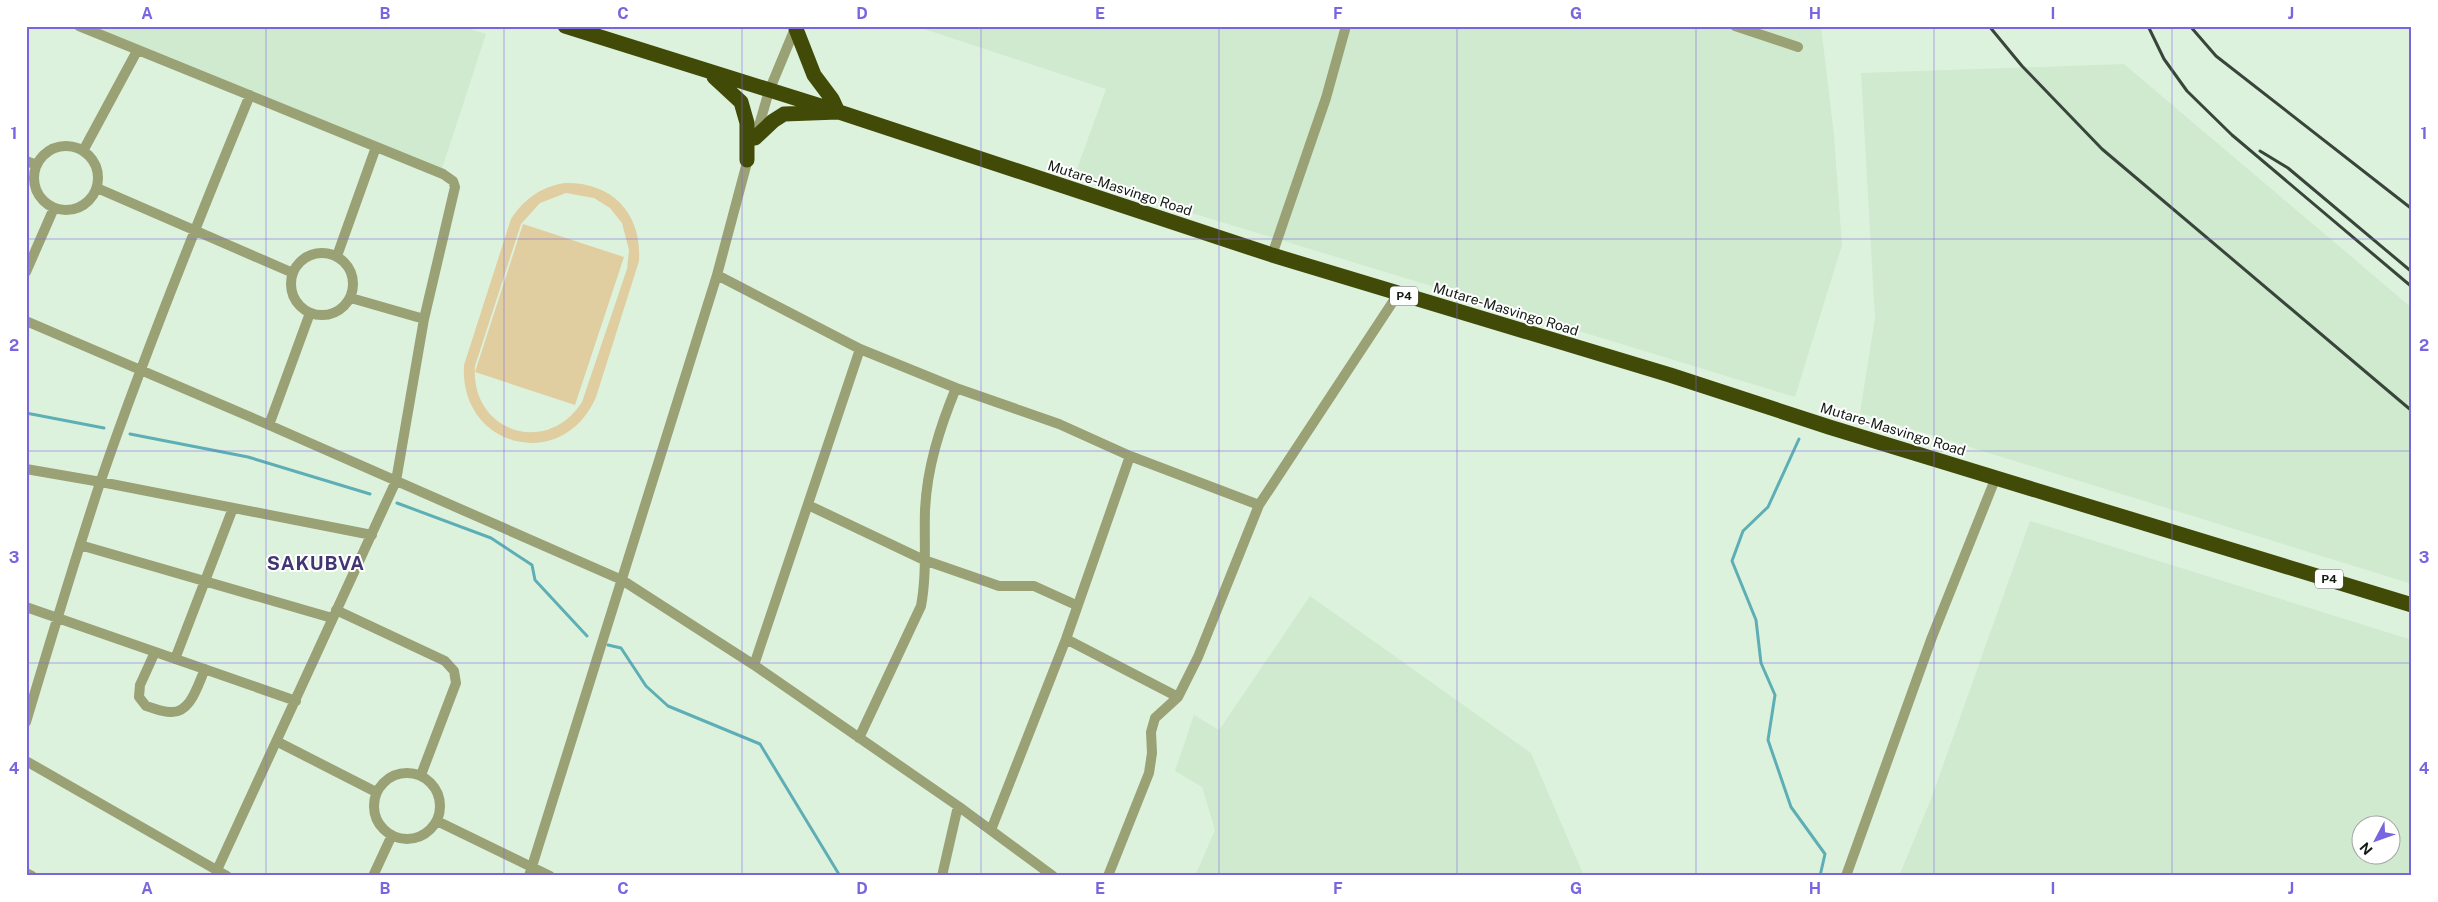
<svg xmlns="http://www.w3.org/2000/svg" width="2438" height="902" viewBox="0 0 2438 902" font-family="'Public Sans',sans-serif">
  <rect width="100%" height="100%" fill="#ddf2dd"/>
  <path fill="#cfeacf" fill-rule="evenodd" d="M89 26H461L486 34 442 169Z
    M915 26H1821L1834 135 1842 245 1795 397 1074 177 1106 89Z
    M2124 64 2412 308V584L1860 413 1875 318 1861 73Z
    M2030 521 2412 640V876H1899L1931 799ZM2390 824V854H2360V824Z
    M1310 596 1531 753 1584 876H1195L1215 830 1202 787 1175 771 1194 715 1219 730Z"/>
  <path fill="#e0cda0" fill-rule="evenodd" d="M565 183C613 182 642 214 639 261L596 397C563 474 459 448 464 365L511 219C525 198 541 187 565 183ZM566 193 594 198 610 208 622 223 629 250 627 269 582 402C547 457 470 432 475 366L521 224 540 203Z
    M523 224 624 257 575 405 475 372Z"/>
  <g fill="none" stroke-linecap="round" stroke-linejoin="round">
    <path stroke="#5daeb5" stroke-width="3" d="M26 413 104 428
      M130 434 248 457 370 494
      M1799 439 1768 507 1743 531 1732 561 1756 620 1761 663 1775 695 1768 740 1791 807 1825 854 1820 876
      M397 503 491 538 532 565 535 580 587 636
      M608 645 621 648 646 686 668 706 760 744 840 876"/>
    <path stroke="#99a175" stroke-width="10" d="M79 26 443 174 453 181 455 187 424 319 396 481 217 870
      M1735 26 1798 47
      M756 136 769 91 796 26
      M34 178a32 32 0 1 1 64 0a32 32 0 1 1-64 0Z
      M83 151 137 51
      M26 161 37 165
      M97 188 293 273
      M291 284a31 31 0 1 1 62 0a31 31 0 1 1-62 0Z
      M1272 255 1326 98 1346 26
      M337 256 376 147
      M26 272 54 208
      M717 275 860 349 956 388 1059 424 1130 456 1259 505
      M351 298 424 319
      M26 321 269 425 622 580 754 665 958 806 1053 876
      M269 425 310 313
      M26 469 101 482 372 535
      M808 505 924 560 999 586H1034L1076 605
      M80 545 332 618
      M26 607 296 701
      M336 610 445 661 454 671 456 683 421 775
      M1066 639 1178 697
      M155 652 140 685 139 697 146 706C154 708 162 712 170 712 191 714 198 684 205 669
      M175 659 233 508
      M754 665 860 349
      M26 722C50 642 74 562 100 483 145 352 197 223 250 95
      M859 738 921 606C927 574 924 542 925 510 927 467 940 427 956 388
      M278 742 376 792
      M26 761 227 876
      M374 806a33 33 0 1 1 66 0a33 33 0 1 1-66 0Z
      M437 821 550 876
      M991 830 1066 639 1130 456
      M26 873 32 876
      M373 876 392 835
      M529 876 717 275 749 155
      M942 876 958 806
      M1108 876 1149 773 1152 753 1151 732 1155 718 1178 697 1198 657 1259 505 1398 294
      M1846 876 1932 637 1996 477"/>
    <path stroke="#424a08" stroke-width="15" d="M565 26 830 109 1272 255 1670 375 1829 427 2412 605
      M714 77 741 102 747 123V160
      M755 138 773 121 784 114 838 112 832 99 814 75 796 29"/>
    <path stroke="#39443a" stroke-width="3" d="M1989 26 2022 66 2102 149 2412 411
      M2148 26 2164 59 2187 91 2232 135 2412 287
      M2190 26 2216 56 2412 209
      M2260 151 2288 168 2412 272"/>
  </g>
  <path fill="none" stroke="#7b64df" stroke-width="1" stroke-opacity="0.55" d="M266 26V876M504 26V876M742 26V876M981 26V876M1219 26V876M1457 26V876M1696 26V876M1934 26V876M2172 26V876M26 239H2412M26 451H2412M26 663H2412"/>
  <g text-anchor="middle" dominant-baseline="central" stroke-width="4" stroke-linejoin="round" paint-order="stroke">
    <g fill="#fff" stroke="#5a5f5a" stroke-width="1">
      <rect x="1390" y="286.5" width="28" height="19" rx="4"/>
      <rect x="2315" y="569.5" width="28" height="19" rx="4"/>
    </g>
    <g font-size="12" font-weight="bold" fill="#131b14">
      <text x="1404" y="296">P4</text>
      <text x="2329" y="579">P4</text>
    </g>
    <g font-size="14" fill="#131b14" stroke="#fff">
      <text transform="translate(1120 188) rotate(18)">Mutare-Masvingo Road</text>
      <text transform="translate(1506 309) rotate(17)">Mutare-Masvingo Road</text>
      <text transform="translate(1893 429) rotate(17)">Mutare-Masvingo Road</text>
    </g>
    <g font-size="19" font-weight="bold" letter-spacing="1" fill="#413673" stroke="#fff">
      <text x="316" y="563">SAKUBVA</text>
    </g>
  </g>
  <rect width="2438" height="902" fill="none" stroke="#ffffff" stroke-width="55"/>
  <g transform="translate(2376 840) rotate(229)"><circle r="24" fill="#ffffff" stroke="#a1a4a1"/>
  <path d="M0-4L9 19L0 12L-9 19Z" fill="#7b64df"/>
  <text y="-8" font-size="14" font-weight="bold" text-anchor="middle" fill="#131b14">N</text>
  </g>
  <rect x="28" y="28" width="2382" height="846" fill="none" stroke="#7b64df" stroke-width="2"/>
  <g font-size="16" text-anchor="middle" font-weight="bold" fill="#7b64df">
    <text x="147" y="19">A</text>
    <text x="385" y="19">B</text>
    <text x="623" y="19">C</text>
    <text x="862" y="19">D</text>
    <text x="1100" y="19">E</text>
    <text x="1338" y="19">F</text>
    <text x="1576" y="19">G</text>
    <text x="1815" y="19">H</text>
    <text x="2053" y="19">I</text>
    <text x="2291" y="19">J</text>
    <text x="14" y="139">1</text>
    <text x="2424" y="139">1</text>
    <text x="14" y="351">2</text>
    <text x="2424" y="351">2</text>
    <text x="14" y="563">3</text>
    <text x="2424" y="563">3</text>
    <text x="14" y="774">4</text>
    <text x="2424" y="774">4</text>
    <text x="147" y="894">A</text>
    <text x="385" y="894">B</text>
    <text x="623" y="894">C</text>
    <text x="862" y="894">D</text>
    <text x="1100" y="894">E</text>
    <text x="1338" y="894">F</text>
    <text x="1576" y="894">G</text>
    <text x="1815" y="894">H</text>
    <text x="2053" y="894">I</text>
    <text x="2291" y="894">J</text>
  </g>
</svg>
